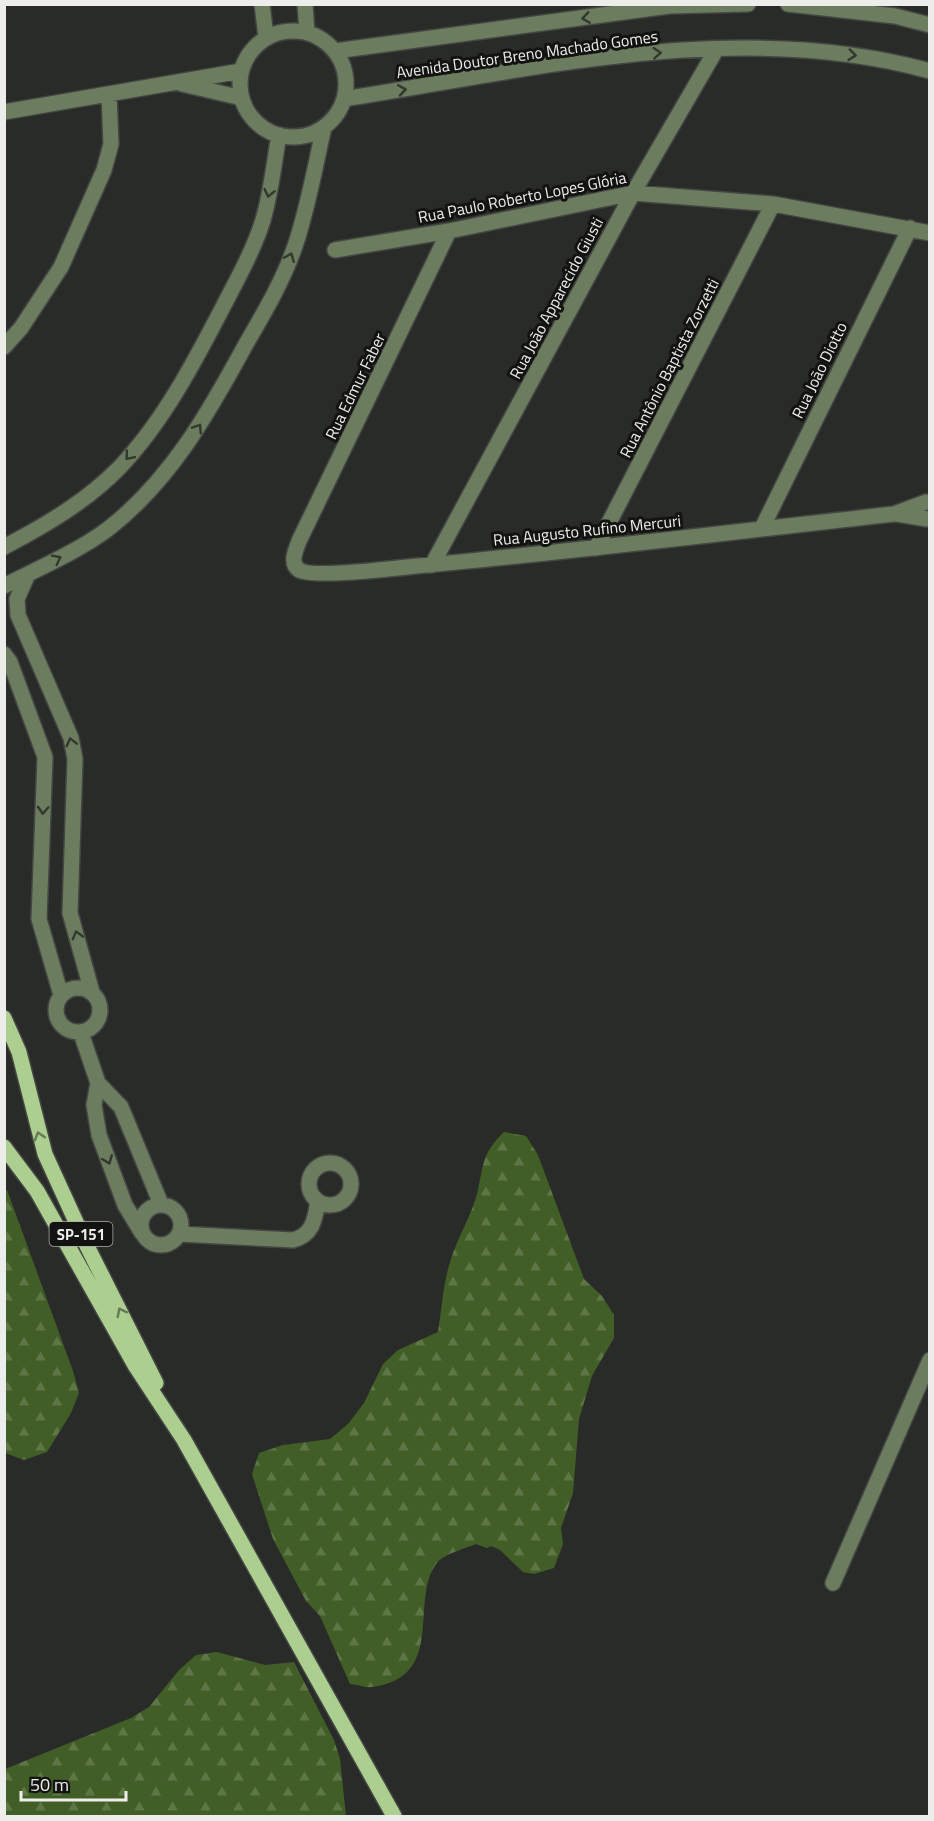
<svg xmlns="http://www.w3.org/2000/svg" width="934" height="1821" viewBox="0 0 934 1821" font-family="'Titillium Web',sans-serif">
  <defs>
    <pattern id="forest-firs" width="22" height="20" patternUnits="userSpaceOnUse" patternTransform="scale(1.5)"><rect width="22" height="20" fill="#425e27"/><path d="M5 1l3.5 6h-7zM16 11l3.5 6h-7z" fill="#5e7546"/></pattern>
  </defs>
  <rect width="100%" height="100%" fill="#292b28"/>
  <path fill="url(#forest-firs)" d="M504 1132 526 1136 538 1155 584 1279 602 1296 614 1315V1338L592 1376 579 1419 573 1493 561 1528 563 1544 554 1568 534 1574 523 1572 500 1550 491 1546 487 1548 476 1544C464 1549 443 1554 436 1564 409 1602 447 1677 372 1687 364 1688 357 1684 350 1684L320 1616 306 1601 273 1539 252 1474 259 1453 283 1445 330 1439 348 1424 364 1403 383 1364 398 1350 438 1332C442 1307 443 1283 451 1259 458 1237 471 1216 477 1194 484 1165 481 1154 504 1132Z
    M7 1190 73 1371 79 1393 71 1413 47 1452 24 1460 5 1453 4 1191Z
    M217 1652 265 1665 294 1662 334 1740 340 1759 346 1816H5V1769L131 1718 149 1707 179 1670 196 1655Z"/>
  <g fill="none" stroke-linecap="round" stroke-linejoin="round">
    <g stroke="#444643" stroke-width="18">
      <path id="minor" d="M262 4 266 37
        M305 4 307 32
        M788 4 895 16 930 25
        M240 84a53 53 0 1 1 106 0a53 53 0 1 1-106 0Z
        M335 51 669 6 748 4
        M182 84 242 98
        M344 99C535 69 739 18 930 71
        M4 112 241 71
        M449 231 299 541C296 550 289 563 299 570 311 578 389 569 407 567 570 552 732 532 894 514L926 502
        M335 250 449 231 633 193 773 204 930 233
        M4 347 21 328 61 267 104 170 111 144 109 94
        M897 514 927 519
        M762 528 910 228
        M4 547C46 525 87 501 120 467 164 421 196 359 225 303 239 276 254 249 263 220 271 193 274 163 279 135
        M596 548 773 204
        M432 565 633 193 716 50
        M28 574 17 599 18 615 71 738 75 759 70 913 92 992
        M4 586C39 568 77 552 108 529 171 480 209 412 246 344 264 313 283 281 295 246 308 208 315 167 324 127
        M4 654 10 662 45 757 39 919 61 995
        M56 1010a22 22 0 1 1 44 0a22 22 0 1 1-44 0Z
        M81 1033 98 1083 94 1105 99 1135 125 1205 142 1233
        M98 1083 121 1107 161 1204
        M309 1184a21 21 0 1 1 42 0a21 21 0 1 1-42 0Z
        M141 1225a20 20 0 1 1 40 0a20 20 0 1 1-40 0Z
        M179 1234 293 1240C313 1235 315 1219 318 1201
        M833 1583 930 1360"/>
    </g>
    <g stroke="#444643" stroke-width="18">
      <path id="major" d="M4 1018 19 1052 45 1154 87 1246 156 1383
        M4 1147 37 1191 136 1367 184 1440 394 1816"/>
    </g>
    <use href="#minor" stroke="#6c7c5e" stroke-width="15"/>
    <use href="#major" stroke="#accf8f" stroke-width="15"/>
  </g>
  <defs><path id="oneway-chevron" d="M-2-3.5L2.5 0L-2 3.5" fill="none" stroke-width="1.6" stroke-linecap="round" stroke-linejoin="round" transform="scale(1.5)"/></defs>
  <g stroke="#32382d">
    <use href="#oneway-chevron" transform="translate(586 18) rotate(172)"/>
    <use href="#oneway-chevron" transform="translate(657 53) rotate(-4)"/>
    <use href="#oneway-chevron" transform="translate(852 55) rotate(6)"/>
    <use href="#oneway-chevron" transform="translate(402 90) rotate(-9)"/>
    <use href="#oneway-chevron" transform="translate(269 193) rotate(102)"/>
    <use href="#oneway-chevron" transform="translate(290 257) rotate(-68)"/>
    <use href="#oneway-chevron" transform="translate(198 428) rotate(-57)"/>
    <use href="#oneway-chevron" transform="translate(129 456) rotate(130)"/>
    <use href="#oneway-chevron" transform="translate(57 559) rotate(-27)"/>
    <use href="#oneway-chevron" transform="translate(71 742) rotate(-104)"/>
    <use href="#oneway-chevron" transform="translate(43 810) rotate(93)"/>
    <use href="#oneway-chevron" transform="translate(77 935) rotate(-106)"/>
    <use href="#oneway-chevron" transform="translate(108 1160) rotate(69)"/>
  </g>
  <g stroke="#677a57">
    <use href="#oneway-chevron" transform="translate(39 1136) rotate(-107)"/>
    <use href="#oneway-chevron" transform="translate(121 1312) rotate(-117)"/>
  </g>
  <g text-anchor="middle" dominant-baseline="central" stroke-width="6" stroke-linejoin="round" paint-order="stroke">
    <rect fill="#131312" stroke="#acacab" stroke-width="1.5" x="49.5" y="1222" width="63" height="24" rx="4.5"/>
    <g font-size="15" font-weight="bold" fill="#edeeec">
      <text x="81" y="1234">SP-151</text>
    </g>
    <g font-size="16" fill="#edeeec" stroke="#131312">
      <text transform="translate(527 54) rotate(-8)">Avenida Doutor Breno Machado Gomes</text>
      <text transform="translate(522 197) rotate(-11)">Rua Paulo Roberto Lopes Glória</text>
      <text transform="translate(556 298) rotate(-62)">Rua João Apparecido Giusti</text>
      <text transform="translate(669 368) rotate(-63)">Rua Antônio Baptista Zorzetti</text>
      <text transform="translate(819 370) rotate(-64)">Rua João Diotto</text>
      <text transform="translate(355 386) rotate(-64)">Rua Edmur Faber</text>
      <text transform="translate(587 530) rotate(-6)">Rua Augusto Rufino Mercuri</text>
    </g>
  </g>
  <rect width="934" height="1821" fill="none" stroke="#edeeec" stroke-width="12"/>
  <path d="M21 1791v9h105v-9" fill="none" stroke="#edeeec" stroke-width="3"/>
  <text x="30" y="1791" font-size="18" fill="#edeeec" stroke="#131312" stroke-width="4.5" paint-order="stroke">50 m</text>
</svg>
